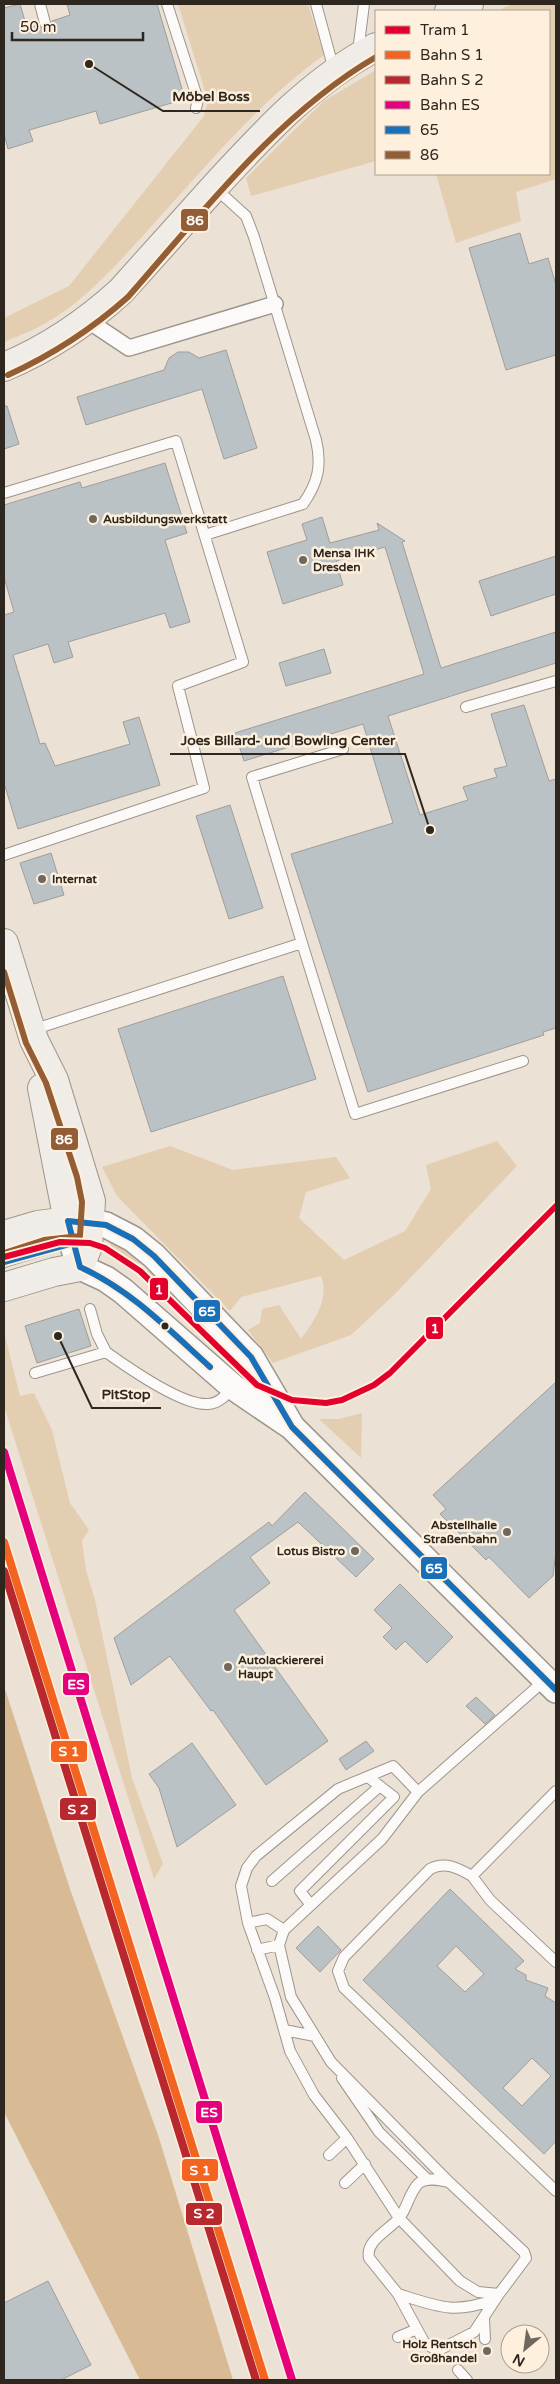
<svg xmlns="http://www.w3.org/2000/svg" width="560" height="2384" viewBox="0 0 560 2384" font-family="'Varela Round',sans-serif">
  <rect width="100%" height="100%" fill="#ebe1d4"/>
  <path fill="#e4ceb1" d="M178 4H308L324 55C257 103 205 168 149 229 119 262 85 301 46 323 33 331 17 336 4 342V318L69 286 204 116 208 101Z
    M513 4H556V179L516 192 521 221 456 243 436 174H549V11H497Z
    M376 70V161L251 196 246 178 324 101Z
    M497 1141 517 1166 395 1294 351 1335 273 1363 248 1330 260 1323 262 1309 279 1305 301 1339C314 1322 330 1298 321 1276L241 1297 230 1311 117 1196 102 1167 170 1146 233 1170 336 1157 350 1178 306 1192 299 1218 344 1260 405 1231 431 1189 426 1165Z
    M113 1240 142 1260 139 1264 111 1246 110 1243Z
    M150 1268 246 1367 244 1369 147 1272Z
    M4 1332 20 1396 34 1393 52 1430 70 1503 89 1530 82 1541 86 1570 95 1600 132 1778 163 1864 154 1879 4 1406Z
    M362 1413 361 1458 319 1419H339Z"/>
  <path fill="#d8bb94" d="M4 1686 71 1892 158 2135 233 2380H140L4 2112Z"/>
  <path fill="#bac2c5" stroke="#9f9e9b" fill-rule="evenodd" d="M20 4 27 28 38 25 46 30 50 28 52 21 70 15 67 4H157L185 99 100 124 96 111 29 130 33 141 8 149 4 134V8Z
    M520 233 529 264 548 258 556 285V355L506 370 469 248Z
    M226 350 257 448 224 459 202 389 86 425 77 397 164 370 169 358 178 352H189L199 358Z
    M4 406H7L19 444 4 449Z
    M165 463 187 533 165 540 190 622 170 628 165 613 68 642 73 657 54 663 48 644 13 655 40 744 45 743 55 766 130 744 123 722 139 717 160 785 18 829 4 783V615L14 612 4 577V505L80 482 82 488Z
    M322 517 330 543 379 530 377 523 405 541 402 542 441 668 556 632V663L388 716 420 815 468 800 463 787 497 777 494 769 507 766 491 714 524 705 549 781 556 779V1028L543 1032 544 1035 368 1092 291 854 393 823 363 724 244 761 235 733 424 674 385 547 336 561 343 585 283 604 267 552 307 540 302 524Z
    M556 556V594L491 616 479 581Z
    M324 649 331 673 286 686 279 663Z
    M230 805 263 908 229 919 196 816Z
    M51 853 64 895 34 904 20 863Z
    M283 976 316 1079 151 1132 118 1029Z
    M79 1309 91 1346 37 1363 25 1326Z
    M556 1382V1551L553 1576 529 1598 489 1557 486 1560 440 1514 446 1509 433 1495Z
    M305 1492 374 1559 356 1577 298 1522 250 1557 270 1583 234 1610 328 1741 266 1785 213 1710 211 1711 170 1656 131 1685 114 1638 269 1522 272 1526Z
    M400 1584 453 1637 427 1663 405 1641 396 1650 383 1637 392 1628 374 1610Z
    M476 1697 495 1715 485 1724 466 1706Z
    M366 1741 374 1751 346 1770 339 1759Z
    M192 1743 236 1805 177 1847 159 1788 149 1774Z
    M450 1889 524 1961 515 1969 526 1975V1980L548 1988 545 1996 556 2003V2141L544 2154 363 1980ZM456 1946 484 1974 465 1992 437 1966ZM532 2058 551 2076 522 2106 503 2088Z
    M318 1926 341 1950 320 1972 296 1948Z
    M48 2281 91 2365 61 2380H4V2303Z"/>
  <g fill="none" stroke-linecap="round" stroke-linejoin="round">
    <g stroke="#9d968c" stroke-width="12">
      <path id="service" d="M40 4 45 23
        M167 4 198 100 196 108
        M316 4 334 70
        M358 52 364 4
        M4 493 176 441 243 662 178 686 204 788 4 855
        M205 535 303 504C318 483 322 465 316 440L254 237 246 216 215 188
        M466 707 556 681
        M302 943 355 1114 523 1061
        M32 1030 302 943 252 777 343 749
        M4 1262 56 1246 73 1244
        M90 1309 97 1334 106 1352
        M35 1373 106 1352C127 1367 183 1406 208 1404 219 1404 227 1394 233 1387
        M393 1766 418 1792 382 1839 284 1930 279 1945 291 1997 331 2062 449 2182 524 2252 526 2258 499 2294 478 2292 460 2281 399 2218 347 2138 314 2095 290 2051 275 1998 248 1923 241 1886 247 1868 256 1856 338 1789Z
        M556 1791 472 1876C458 1868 445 1861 430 1869L344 1957 338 1971 344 1988 556 2191
        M418 1792 545 1680
        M472 1876 490 1900 556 1962
        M272 1881 380 1786
        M310 1904 300 1891 394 1797 368 1777
        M248 1923 267 1919 284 1930
        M257 1950 279 1945
        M284 2030 315 2036
        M342 2078 379 2132 428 2180
        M329 2155 347 2138
        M449 2182C440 2180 427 2177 419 2183 410 2191 407 2208 400 2217 390 2230 365 2240 369 2258L398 2294 424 2342 433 2348 439 2350 474 2332 499 2294
        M345 2183 365 2164
        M398 2294C439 2307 453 2314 494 2300
        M484 2319 485 2339
        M398 2337 417 2329
        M458 2370 467 2380"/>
    </g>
    <g stroke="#9d968c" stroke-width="18">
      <path id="pedestrian" d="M87 320 129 348 275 304"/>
    </g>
    <g stroke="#9d968c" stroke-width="28">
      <path id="tertiary" d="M292 1427 251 1357 154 1256 133 1239 106 1225 91 1222 68 1221 74 1249 80 1267 106 1279 123 1291 233 1387 292 1427 556 1690"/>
    </g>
    <g stroke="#9d968c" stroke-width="30">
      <path id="secondary" d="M449 11 469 4
        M4 367C47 349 86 323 121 291 153 255 186 219 218 183 266 131 313 80 376 47
        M4 943 34 1040 54 1080 91 1201 88 1246 80 1267 54 1272 4 1287
        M4 1235 38 1225 68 1221 42 1088"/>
    </g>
    <use href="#service" stroke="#fcfaf9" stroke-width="10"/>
    <use href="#pedestrian" stroke="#fcfaf9" stroke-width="15"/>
    <use href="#tertiary" stroke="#fcfaf9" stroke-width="25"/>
    <use href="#secondary" stroke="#f0ece7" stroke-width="28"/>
    <g stroke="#fef0dd" stroke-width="10">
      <path id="bus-1" d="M68 1221 106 1225 133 1239 154 1256 251 1357 292 1427 556 1690
        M68 1221 80 1267C131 1290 169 1330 210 1367
        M4 1262 73 1243"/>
    </g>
    <g stroke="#fef0dd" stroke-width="10">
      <path id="bus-2" d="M8 375C52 355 92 329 128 297 202 213 278 114 376 57
        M4 972 26 1043 46 1083 77 1177 82 1202 80 1236 44 1240 4 1253"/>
    </g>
    <use href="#bus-1" stroke="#1a70b8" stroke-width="6"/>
    <use href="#bus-2" stroke="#935e36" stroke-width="6"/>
    <g stroke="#fef0dd" stroke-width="11">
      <path id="rail-1" d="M4 1542 265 2380"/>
    </g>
    <g stroke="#fef0dd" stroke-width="11">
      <path id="rail-2" d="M4 1571 256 2380"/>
    </g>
    <g stroke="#fef0dd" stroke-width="11">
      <path id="rail-3" d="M4 1452 292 2380"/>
    </g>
    <use href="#rail-1" stroke="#f36421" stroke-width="8"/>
    <use href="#rail-2" stroke="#b8282e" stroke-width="8"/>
    <use href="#rail-3" stroke="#e5007d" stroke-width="8"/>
    <g stroke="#fef0dd" stroke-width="10">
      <path id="tram-1" d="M4 1257 60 1242 90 1243 105 1248 140 1271 257 1385 292 1400 326 1403 342 1400 374 1385 390 1373 556 1206"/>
    </g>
    <use href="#tram-1" stroke="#e4002c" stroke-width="6"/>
  </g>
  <g fill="#70685e" stroke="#fef0dd" stroke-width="2">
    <circle cx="93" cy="519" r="5"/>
    <circle cx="303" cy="560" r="5"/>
    <circle cx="42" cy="879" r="5"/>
    <circle cx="507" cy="1532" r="5"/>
    <circle cx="355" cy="1551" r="5"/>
    <circle cx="228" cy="1667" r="5"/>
    <circle cx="487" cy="2351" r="5"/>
  </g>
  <circle fill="#2e271f" stroke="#fef0dd" stroke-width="2" cx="165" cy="1326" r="4.5"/>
  <g text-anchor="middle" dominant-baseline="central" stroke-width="5" stroke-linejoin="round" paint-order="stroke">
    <g font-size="12" font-weight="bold" fill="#2e271f" stroke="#fef0dd" text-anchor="start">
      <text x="103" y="519">Ausbildungswerkstatt</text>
      <text x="313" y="553">Mensa IHK<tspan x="313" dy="14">Dresden</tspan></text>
      <text x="52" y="879">Internat</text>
      <text x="497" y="1525" text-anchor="end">Abstellhalle<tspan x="497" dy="14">Straßenbahn</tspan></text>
      <text x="345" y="1551" text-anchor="end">Lotus Bistro</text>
      <text x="238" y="1660">Autolackiererei<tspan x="238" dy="14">Haupt</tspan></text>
      <text x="477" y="2344" text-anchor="end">Holz Rentsch<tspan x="477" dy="14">Großhandel</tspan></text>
    </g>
  </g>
  <path fill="none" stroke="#2e271f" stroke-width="2" d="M89 64L163 111H260M430 830L405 754H170M58 1336L92 1408H161"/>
  <g fill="#2e271f" stroke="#fef0dd" stroke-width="2">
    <circle cx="89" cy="64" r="5"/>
    <circle cx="430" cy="830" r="5"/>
    <circle cx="58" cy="1336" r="5"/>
  </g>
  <g font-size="14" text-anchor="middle" font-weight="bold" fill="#2e271f" stroke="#fef0dd" stroke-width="5" stroke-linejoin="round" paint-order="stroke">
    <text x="211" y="101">Möbel Boss</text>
    <text x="288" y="745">Joes Billard- und Bowling Center</text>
    <text x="126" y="1399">PitStop</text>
  </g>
  <g stroke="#fef0dd" stroke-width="2">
    <rect x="180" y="208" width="29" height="24" rx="5" fill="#935e36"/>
    <rect x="50" y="1127" width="29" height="24" rx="5" fill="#935e36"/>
    <rect x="149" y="1277" width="20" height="24" rx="5" fill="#e4002c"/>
    <rect x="193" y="1299" width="28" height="24" rx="5" fill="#1a70b8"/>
    <rect x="425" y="1316" width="19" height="24" rx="5" fill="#e4002c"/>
    <rect x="420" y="1556" width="28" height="24" rx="5" fill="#1a70b8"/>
    <rect x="62" y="1672" width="28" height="24" rx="5" fill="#e5007d"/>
    <rect x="50" y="1740" width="38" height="23" rx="5" fill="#f36421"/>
    <rect x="59" y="1797" width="38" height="24" rx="5" fill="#b8282e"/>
    <rect x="195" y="2100" width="28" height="24" rx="5" fill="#e5007d"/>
    <rect x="181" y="2158" width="38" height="24" rx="5" fill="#f36421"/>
    <rect x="185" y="2202" width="38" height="24" rx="5" fill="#b8282e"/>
  </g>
  <g font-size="14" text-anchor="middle" font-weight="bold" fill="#fff">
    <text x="195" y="225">86</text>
    <text x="64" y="1144">86</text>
    <text x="159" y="1294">1</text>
    <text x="207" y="1316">65</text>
    <text x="435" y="1333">1</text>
    <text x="434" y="1573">65</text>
    <text x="76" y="1689">ES</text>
    <text x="69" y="1756">S 1</text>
    <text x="78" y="1814">S 2</text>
    <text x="209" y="2117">ES</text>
    <text x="200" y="2175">S 1</text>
    <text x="204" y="2218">S 2</text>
  </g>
  <rect width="560" height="2384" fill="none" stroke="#2e271f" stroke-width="10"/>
  <rect x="375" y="10" width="175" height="165" fill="#fef0dd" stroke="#aba091"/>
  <rect x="385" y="26" width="25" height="8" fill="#e4002c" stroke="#aba091"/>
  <text x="420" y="35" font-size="15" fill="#2e271f">Tram 1</text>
  <rect x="385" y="51" width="25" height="8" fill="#f36421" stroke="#aba091"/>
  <text x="420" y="60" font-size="15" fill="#2e271f">Bahn S 1</text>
  <rect x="385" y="76" width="25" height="8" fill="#b8282e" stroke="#aba091"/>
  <text x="420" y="85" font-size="15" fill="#2e271f">Bahn S 2</text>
  <rect x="385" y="101" width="25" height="8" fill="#e5007d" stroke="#aba091"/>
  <text x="420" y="110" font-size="15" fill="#2e271f">Bahn ES</text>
  <rect x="385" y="126" width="25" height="8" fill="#1a70b8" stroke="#aba091"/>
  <text x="420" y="135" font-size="15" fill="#2e271f">65</text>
  <rect x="385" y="151" width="25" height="8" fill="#935e36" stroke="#aba091"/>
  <text x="420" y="160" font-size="15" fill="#2e271f">86</text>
  <g transform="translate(525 2349) rotate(209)"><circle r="24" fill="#fef0dd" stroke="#aba091"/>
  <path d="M0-4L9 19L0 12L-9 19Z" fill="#70685e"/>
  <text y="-8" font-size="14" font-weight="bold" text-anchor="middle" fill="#2e271f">N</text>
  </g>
  <path d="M12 32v8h131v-8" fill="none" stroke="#2e271f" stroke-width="2.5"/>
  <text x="20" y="32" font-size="15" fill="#2e271f" stroke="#fef0dd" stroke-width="4" paint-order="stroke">50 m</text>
</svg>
